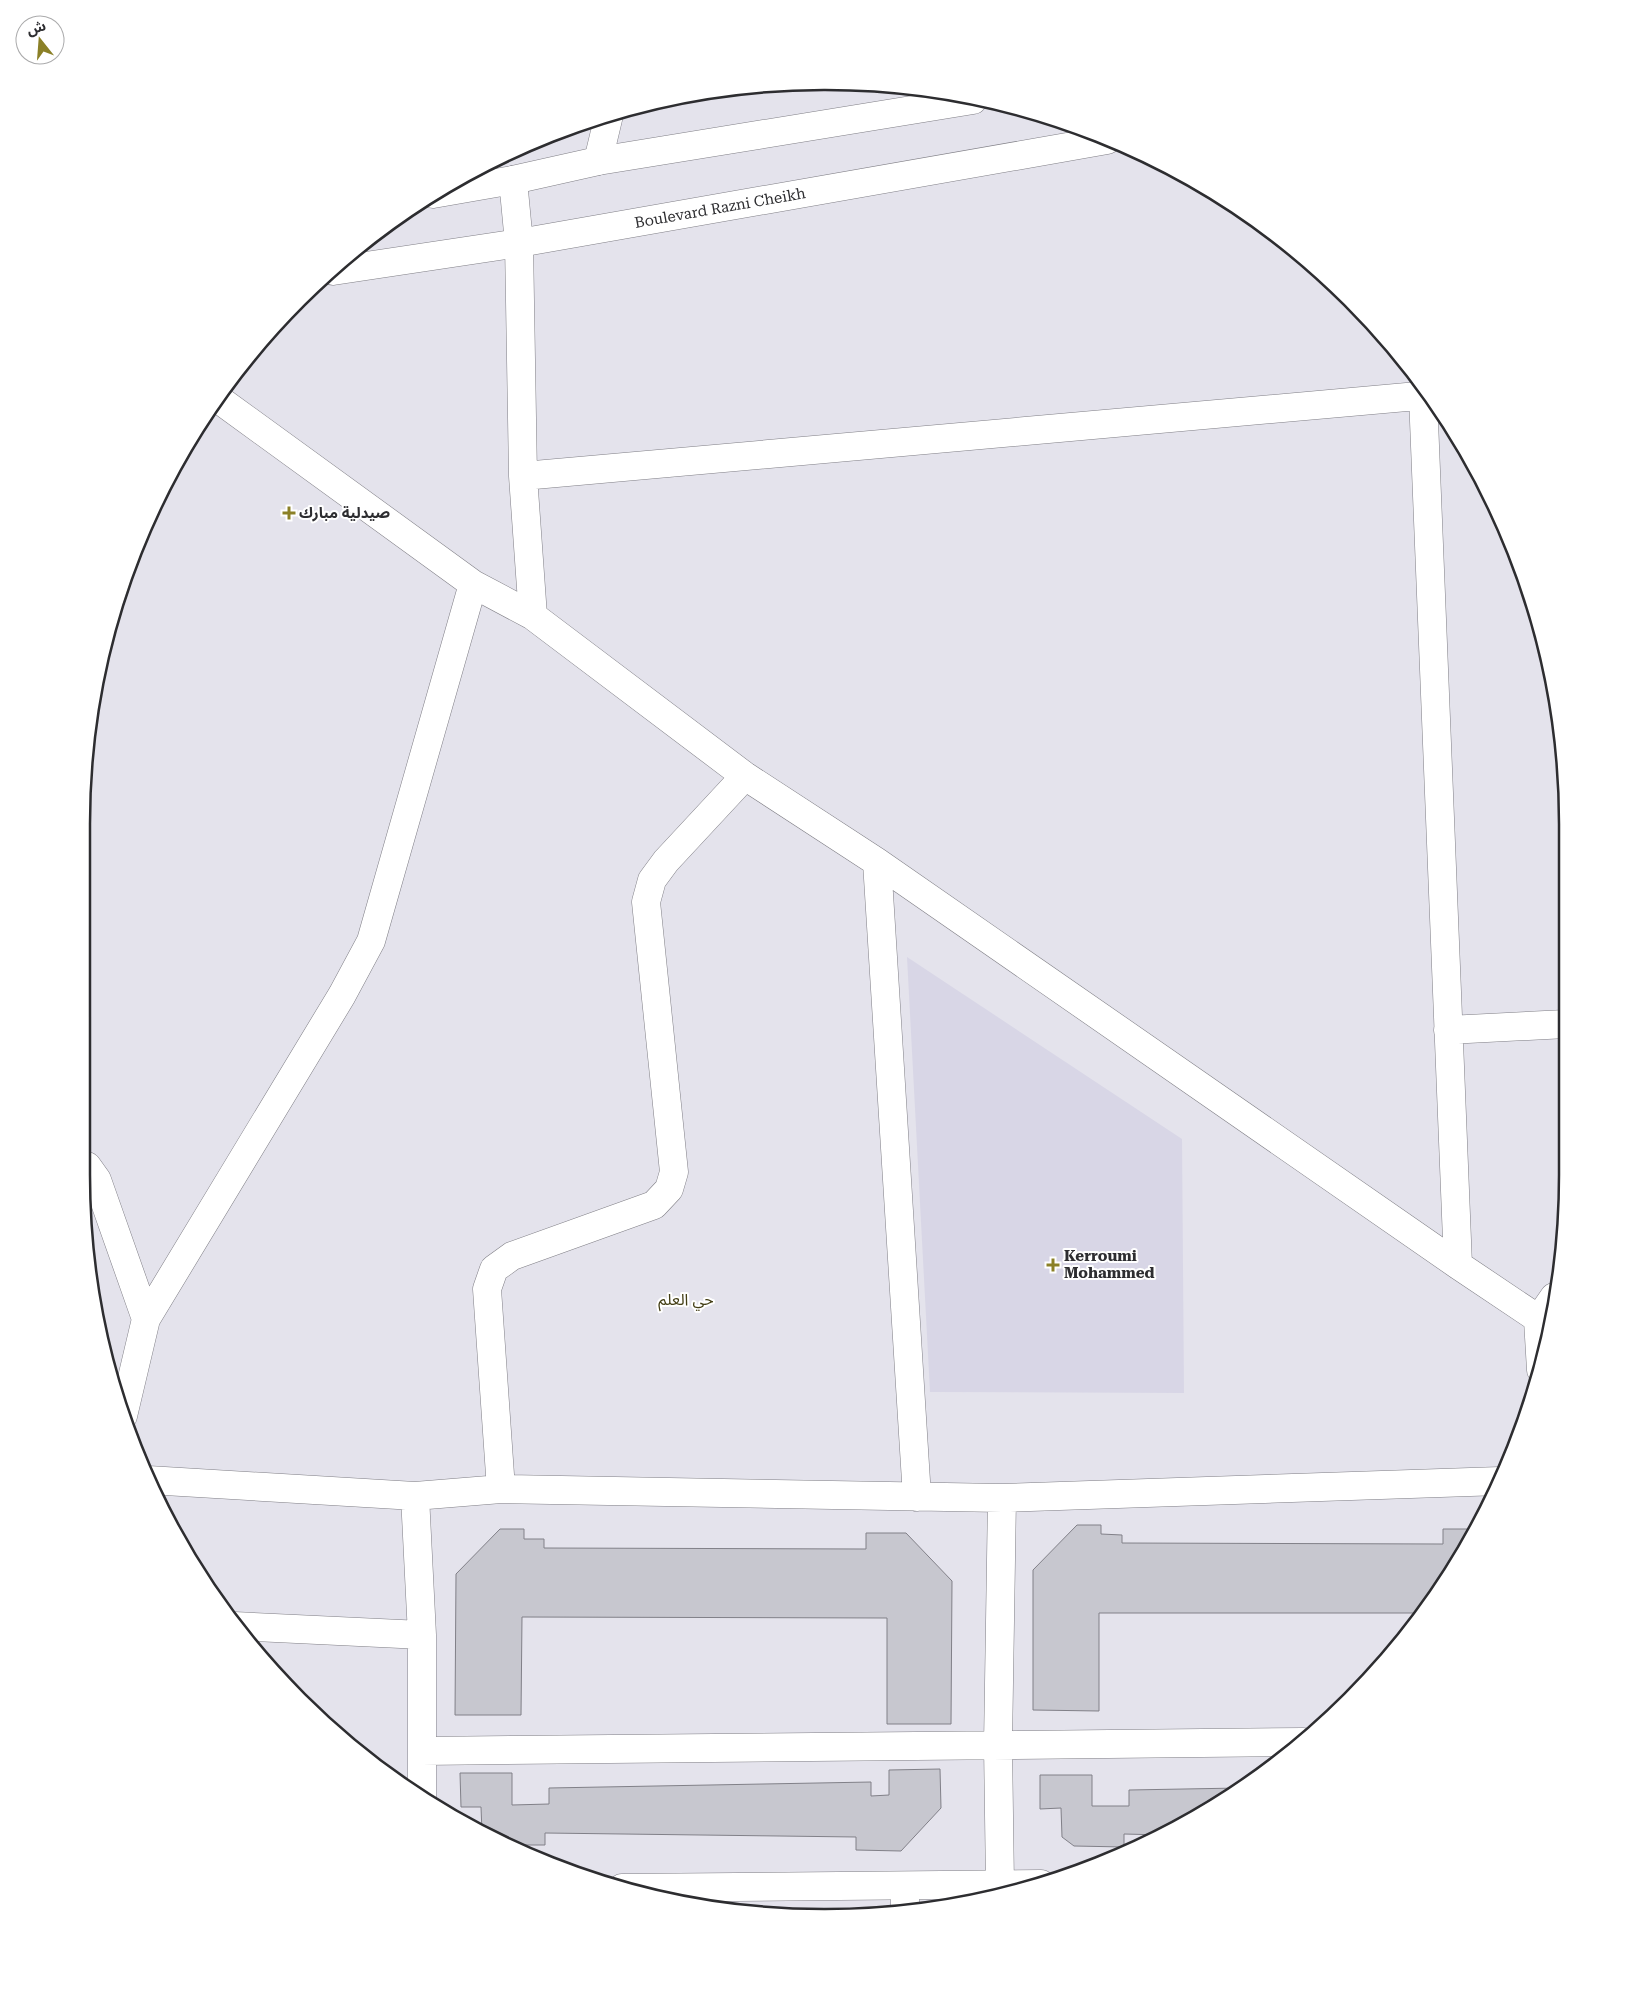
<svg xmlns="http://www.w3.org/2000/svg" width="1649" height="1999" viewBox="0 0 1649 1999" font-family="'Roboto Serif','Noto Sans Arabic',serif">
  <rect width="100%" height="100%" fill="#e4e3ec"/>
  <path fill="#d8d6e6" d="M907 957 1182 1139 1184 1393 930 1392Z"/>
  <path fill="#c7c7cf" stroke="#818088" d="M1077 1525H1101V1534L1122 1535V1543L1443 1544V1529H1475L1423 1613H1099V1711L1033 1710V1570Z
    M500 1529H524V1539H544V1548L866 1549V1533H906L952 1581 951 1724H887V1618L522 1617 521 1715H455L456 1574Z
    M940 1769 941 1808 901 1851 856 1850V1837L545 1833V1845H505L482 1833 481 1807H461L460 1773H512V1805L549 1804V1788L871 1782V1796L889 1795V1770Z
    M1040 1775H1092V1806H1129V1790L1239 1788 1163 1835 1124 1834V1847L1074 1846 1062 1837 1061 1808 1040 1809Z"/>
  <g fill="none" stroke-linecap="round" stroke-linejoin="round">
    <g stroke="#7f7e85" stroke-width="29">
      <path id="street" d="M598 161 609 115
        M513 180 519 243 523 476 533 616
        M1423 396 1458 1265
        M217 398 473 584 533 616 745 776 877 862 1458 1265 1549 1326
        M523 476 1429 395
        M877 862 917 1497
        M1448 1030 1566 1024
        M87 1166 97 1180 146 1319
        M1541 1370 1538 1320 1554 1297
        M123 1416 146 1319 342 995 371 941 473 584
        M148 1480 415 1496 501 1489 1002 1498 1500 1481
        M501 1489 487 1289 494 1269 512 1256 654 1205 669 1189 674 1172 646 902 652 880 666 861 745 776
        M415 1496 422 1635V1799
        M234 1626 422 1635
        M422 1751 1303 1742
        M1000 1885 998 1745 1002 1498"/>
    </g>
    <g stroke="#7f7e85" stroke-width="29">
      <path id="secondary" d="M433 194 513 180 598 161 973 100
        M333 271 519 243 1107 140
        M905 1886V1912
        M622 1888 1041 1884"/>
    </g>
    <use href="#street" stroke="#fff" stroke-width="28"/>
    <use href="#secondary" stroke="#fff" stroke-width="28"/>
  </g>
  <g fill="#8b8027" stroke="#fff" stroke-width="2">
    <path d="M286.5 505.5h5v5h5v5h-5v5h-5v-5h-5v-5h5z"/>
    <path d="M1050.5 1257.5h5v5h5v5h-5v5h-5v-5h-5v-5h5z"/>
  </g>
  <g text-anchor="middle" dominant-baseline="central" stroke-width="4" stroke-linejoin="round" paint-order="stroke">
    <g font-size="15" fill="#2d2d30" stroke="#fff">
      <text transform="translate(720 208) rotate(-10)">Boulevard Razni Cheikh</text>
    </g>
    <g font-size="15" font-weight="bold" fill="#2d2d30" stroke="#fff" text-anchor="start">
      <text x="299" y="513">صيدلية مبارك</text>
      <text x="1064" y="1256">Kerroumi<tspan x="1064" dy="17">Mohammed</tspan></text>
    </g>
    <g font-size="16" fill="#423d14" stroke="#fff">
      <text x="686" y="1299">حي العلم</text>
    </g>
  </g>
  <path d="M0 0H1649V1999H0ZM824 90H825A734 734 0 0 1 1559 824V1175A734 734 0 0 1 825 1909H824A734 734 0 0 1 90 1175V824A734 734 0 0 1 824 90Z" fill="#fff" fill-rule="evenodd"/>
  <path fill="none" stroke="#2d2d30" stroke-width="2.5" d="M824 90H825A734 734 0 0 1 1559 824V1175A734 734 0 0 1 825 1909H824A734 734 0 0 1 90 1175V824A734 734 0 0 1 824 90Z"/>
  <g transform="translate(40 40) rotate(343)"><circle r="24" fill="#ffffff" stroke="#ababac"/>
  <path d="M0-4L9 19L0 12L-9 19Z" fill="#8b8027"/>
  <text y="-8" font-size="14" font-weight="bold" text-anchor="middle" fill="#2d2d30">ش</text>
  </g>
</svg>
